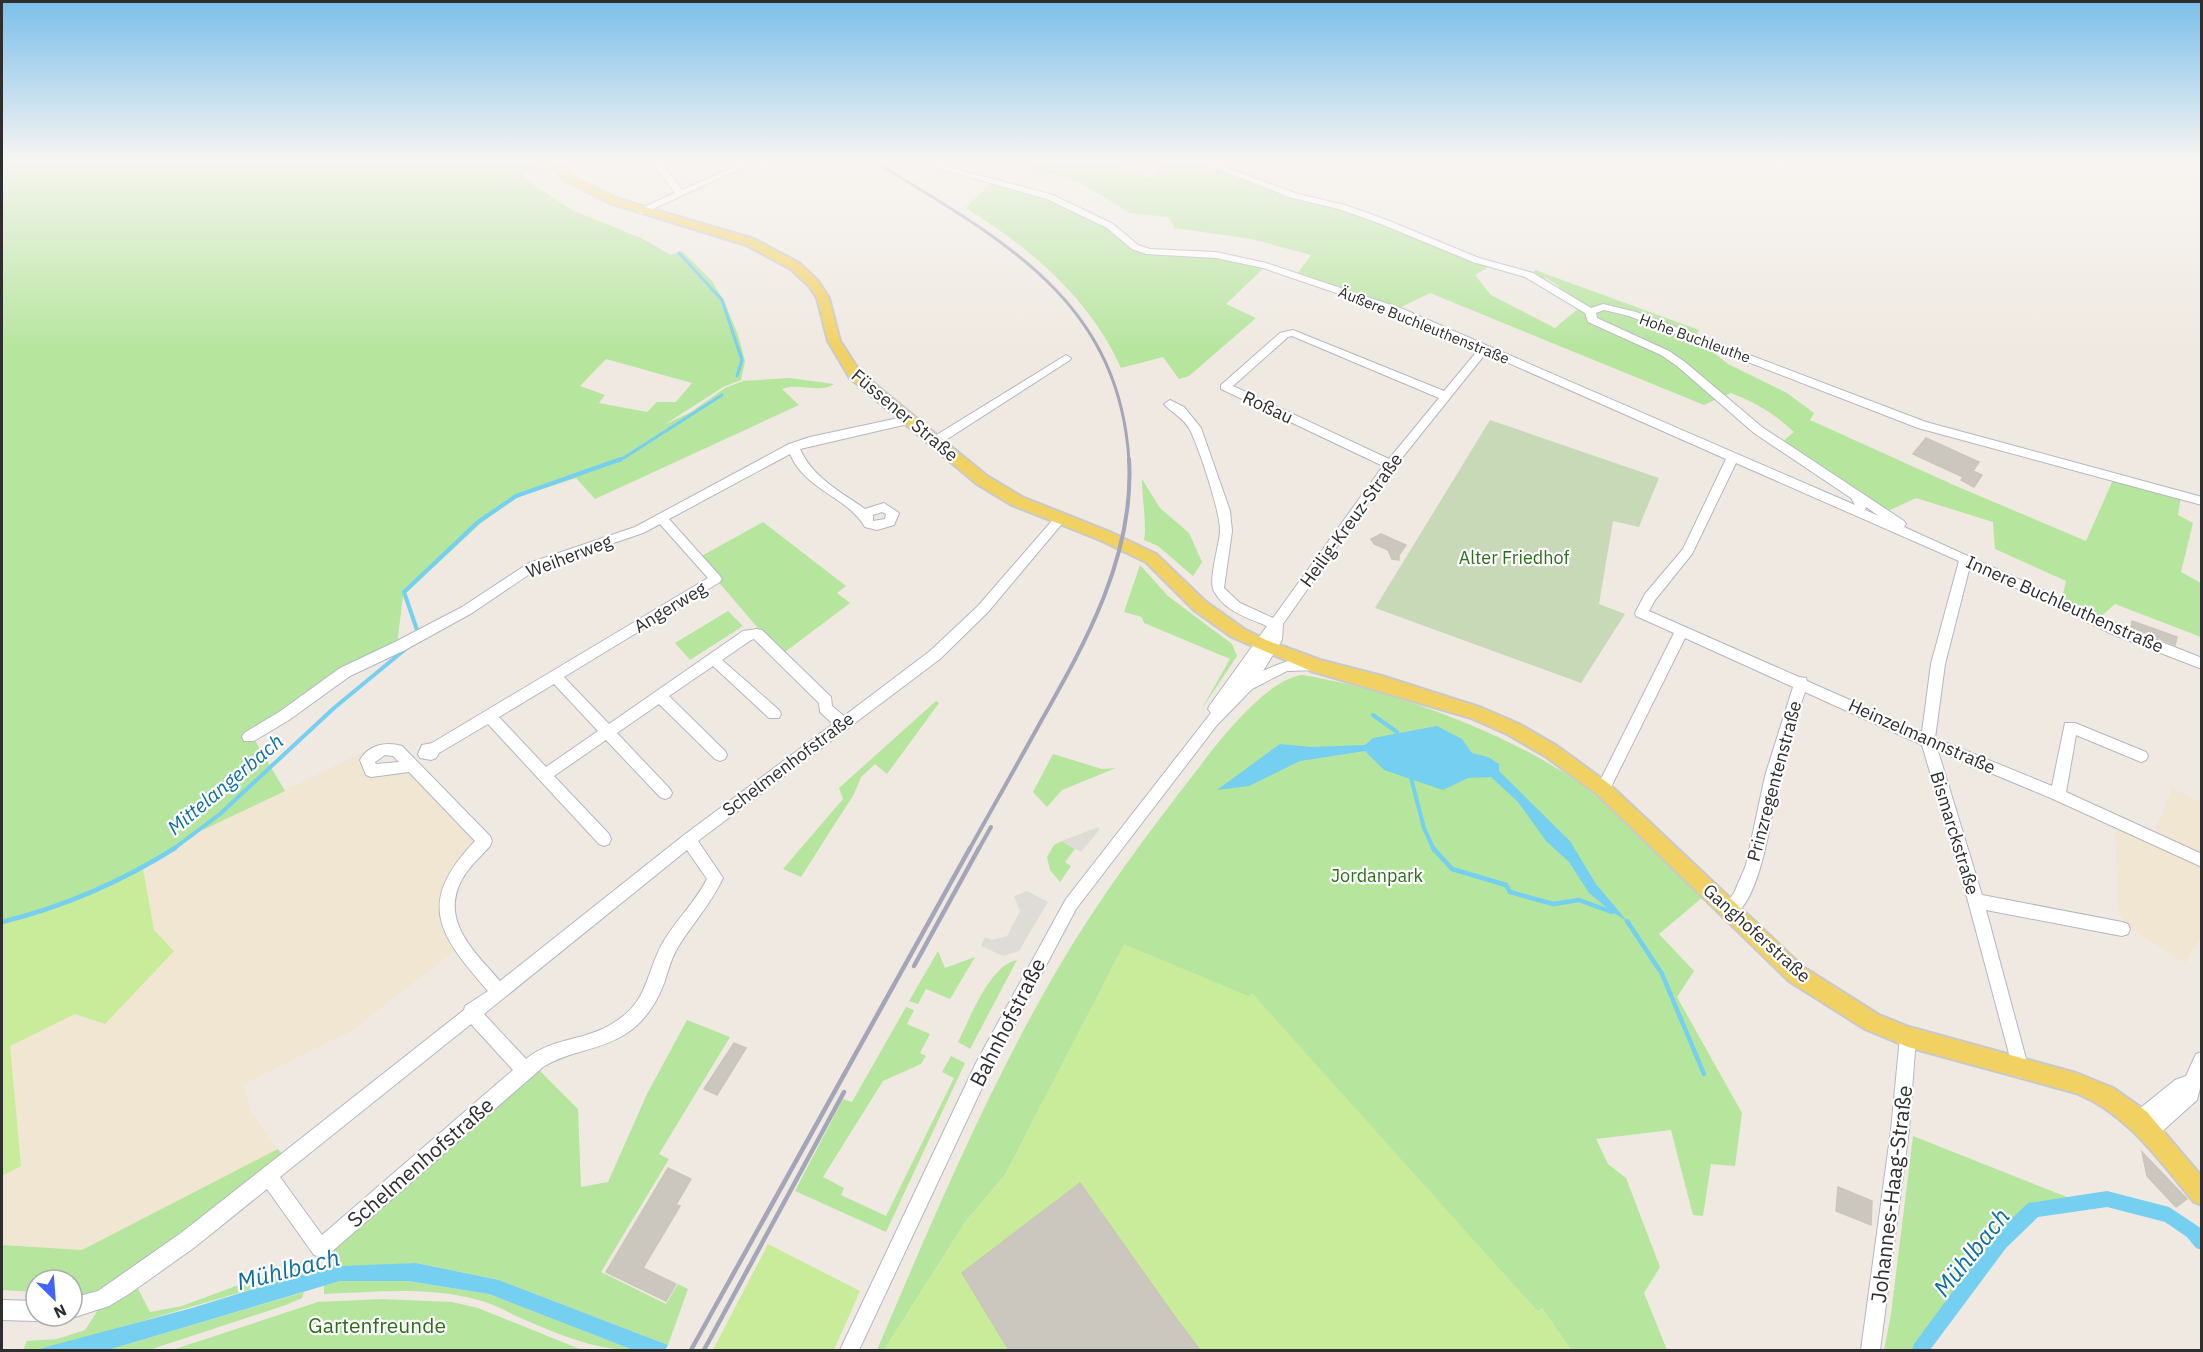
<svg xmlns="http://www.w3.org/2000/svg" width="2203" height="1352" viewBox="0 0 2203 1352" font-family="'IBM Plex Sans',sans-serif">
  <rect width="100%" height="100%" fill="#efe9e1"/>
  <path fill="#f0e6d1" d="M368 750 371 754 364 767 409 769 481 840 444 896 456 950 351 1031 243 1084 251 1113 278 1149 82 1250 2 1245V1176L21 1166 10 1046 75 1014 174 950 154 930 143 868 203 830Z
    M2172 788 2201 803V937L2185 963 2125 925 2118 909 2115 826 2151 841Z"/>
  <path fill="#b6e59e" fill-rule="evenodd" d="M2 160H446L448 162 532 160 536 168 543 170 524 172 523 177 526 180 572 210 641 238 671 255 682 251 712 281 724 301 738 335 745 361 741 380 723 387 664 425 691 412 725 388 743 381 789 378 834 384C821 394 798 382 782 389L799 405 595 499 576 478 518 497 481 523 403 596 397 645 253 737 285 791 203 830 202 828C145 868 70 908 2 921ZM606 359 692 383 676 402H657L647 412 599 403 605 395 580 386Z
    M1006 160H1104L1149 178 1173 160H1194L1295 197 1341 208 1492 265 1475 275 1491 295 1555 328 1579 308 1587 312 1588 321 1663 354 1719 398 1704 405 1430 293 1397 309 1297 274 1311 255 1251 239 1175 228 1168 217 1130 213 1081 183Z
    M992 181 1049 197 1108 226 1148 253 1215 256 1265 267 1226 304 1256 318 1189 376 1179 379 1163 357 1121 368C1090 298 1029 247 966 208Z
    M1535 270 1699 330 1696 335 1617 308 1589 309 1555 289 1559 286 1546 278 1541 280 1532 275Z
    M1603 309 1632 316 1714 346 1713 352 1728 364 1787 393 1814 413 1810 420 1956 486 2086 541 2113 480 2181 497 2178 515 2193 523 2181 572 2201 583V637L2115 604 2097 620 2061 603 2066 581 1995 549 1993 522 1916 498 1886 512 1782 442 1794 432C1775 414 1755 402 1731 393L1723 397 1683 363 1595 319 1594 313Z
    M1142 479 1160 508 1189 533 1202 562 1193 576 1158 546 1144 540C1147 528 1142 495 1142 479Z
    M763 522 846 586 837 593 850 603 781 655 698 558Z
    M1140 565 1168 596 1232 644 1237 656 1201 710 1230 659 1144 623 1142 617 1124 612Z
    M728 611 743 626 690 660 675 643Z
    M1302 675C1387 688 1512 734 1582 785 1597 795 1609 809 1623 821 1650 846 1677 871 1703 897L1659 934 1694 971 1677 997 1742 1113 1735 1166 1711 1164 1703 1216 1693 1215 1671 1130 1596 1139 1608 1164 1626 1178 1660 1267 1644 1293 1667 1350H1571L1542 1308 1538 1312 1251 994 1250 997 1124 945 1005 1175 966 1221 884 1350H877C932 1221 986 1092 1057 970 1098 900 1147 834 1197 770 1218 742 1267 679 1302 675Z
    M936 701 939 703 887 774 875 764 861 777 854 794 801 877 783 869 843 799 839 788Z
    M1053 754 1102 769 1116 768 1062 790 1047 807 1033 792Z
    M1062 841 1075 849 1065 862 1071 866 1060 882 1050 870 1047 857 1054 845Z
    M938 951 945 968 975 957 950 999 926 989 918 1004 909 1001Z
    M1017 960 970 1049 958 1042C970 1018 990 965 1017 960Z
    M906 1007 914 1010 907 1024 930 1034 920 1053 926 1056 921 1064 883 1081 823 1177 844 1188 841 1195 886 1216 954 1078 942 1072 951 1056 965 1063 886 1232 795 1191 843 1099 852 1102Z
    M687 1020 730 1037 659 1154 669 1159 601 1272 666 1304 678 1284 688 1289 668 1345 499 1280 416 1263 326 1269V1249L536 1067 578 1109 581 1187 608 1182 647 1094Z
    M1913 1136 2072 1199 2032 1206 1997 1240 1916 1350H1884L1891 1314Z
    M278 1149 286 1159 102 1296 72 1294V1280H36V1292L2 1290V1245L82 1250Z
    M309 1259 306 1273 88 1337 35 1350H23L27 1341 57 1339 85 1330 102 1304 135 1283 150 1312 182 1306Z
    M340 1281H408L489 1294 633 1350C592 1350 553 1332 516 1316 504 1310 491 1303 478 1300 430 1286 373 1292 324 1294V1286Z
    M304 1292 302 1298 286 1305 149 1350H108Z
    M382 1299 452 1302 478 1308 582 1350H172L318 1302Z"/>
  <path fill="#c8d9b8" d="M1490 420 1659 478 1639 527 1613 521 1599 604 1625 614 1581 683 1375 608Z"/>
  <path fill="#c9ec9a" d="M143 868 154 930 174 951 105 1024 75 1014 10 1046 21 1166 2 1176V923L67 903Z
    M1124 944 1250 997 1252 993 1538 1312 1542 1308 1571 1350H884L966 1221 1005 1175Z
    M768 1244 860 1291 834 1350H713Z"/>
  <path fill="#dfdcd8" d="M1098 827 1100 829 1081 852 1062 841Z
    M1027 891 1048 902 1019 951 1003 956 981 946 985 937 992 940 1007 936 1020 911 1014 896Z"/>
  <path fill="#75cff0" d="M1437 726 1462 739 1472 753 1488 757 1499 764V771L1570 841 1596 884 1627 921 1612 912 1589 893 1569 862 1546 841 1518 802 1491 777 1468 778 1443 790 1384 770 1365 751 1300 761 1249 786 1217 790 1280 744 1311 747 1365 745 1373 738Z
    M416 1263 499 1280 668 1345 665 1350H633L489 1294 408 1281H340L108 1350H35L192 1308 306 1273 342 1266Z"/>
  <g fill="none" stroke-linecap="round" stroke-linejoin="round">
    <path stroke="#75cff0" stroke-width="3" d="M679 253 722 300 742 360 737 376
      M619 461 722 395"/>
    <path stroke="#75cff0" stroke-width="4" d="M417 630 404 592 478 522 516 496 621 459
      M1373 715 1397 732
      M1411 778 1424 828 1434 850
      M172 850 220 814 334 708 408 647"/>
    <path stroke="#75cff0" stroke-width="4.5" d="M1433 848 1452 869 1506 885 1510 892 1553 904 1579 900 1612 912
      M1627 921 1662 974 1704 1074
      M2 922C63 907 121 882 175 848"/>
    <path fill="#75cff0" fill-rule="evenodd" d="M2107 1191 2169 1207 2202 1229V1250L2196 1248 2187 1237 2165 1222 2107 1207 2038 1217 2006 1248 1930 1350H1912L1914 1344 1994 1236 2028 1203Z"/>
  </g>
  <path fill="#cbc7bf" stroke="#cbc5ba" stroke-width="1.5" d="M1926 438 1979 462 1973 471 1982 475 1974 487 1961 480 1963 477 1913 454Z
    M1381 534 1406 545 1399 555V560L1392 559 1388 550 1374 544 1371 539Z
    M2132 621 2177 637 2175 645 2131 627Z
    M734 1043 746 1048 717 1095 704 1089Z
    M2142 1152 2187 1199 2176 1207 2147 1176Z
    M668 1168 691 1179 676 1205 680 1206 643 1268 676 1284 666 1301 606 1272Z
    M1080 1183 1175 1317 1200 1350H1009L962 1273Z
    M1838 1187 1872 1201 1871 1225 1836 1211Z"/>
  <g fill="none" stroke-linecap="round" stroke-linejoin="round">
    <g stroke="#b4b7c1" stroke-width="2">
      <path id="minor" d="M651 160H659L682 190 749 160H759L642 214 639 213V209L675 193Z
        M909 160H922L1053 195 1113 224 1138 245 1150 249 1216 252 1266 263 1403 309 1855 505 1851 498 1754 433 1677 366 1661 355 1588 322 1585 313 1525 277 1473 262 1381 224 1339 209 1292 198 1194 160H1205L1298 194 1345 205 1387 220 1479 258 1533 273 1591 308 1603 304 1636 312 1926 422 2202 497V505L1918 428 1629 316 1604 310 1596 313 1597 318 1669 351 1685 362 1762 427 1904 521 1906 524 1904 527 2124 627 2202 658V669L2114 635 1970 566 1945 664 1935 738 2052 786 2065 723H2075L2146 752 2148 756 2146 760 2141 762 2076 735 2066 792 2202 854V867L2053 799 1938 751 1982 895 2122 922 2128 924 2130 929 2128 934 2122 936 1986 910 2029 1070 2027 1076 2021 1078 2015 1076 1968 901 1922 745 1805 692C1795 720 1786 748 1779 777 1772 808 1762 906 1729 918L1723 916 1721 911 1734 893 1746 865 1765 776 1793 687 1685 638 1608 793 1603 795 1598 793 1596 789 1674 633 1636 616 1635 613 1645 594 1683 549 1726 459 1486 353 1381 484 1283 624 1282 640 1263 671C1280 663 1297 656 1317 662L1319 666 1317 670 1287 671 1252 689 1217 725 1076 909 989 1073 859 1350H840L977 1061 1066 899 1211 713 1208 709 1210 705 1267 626C1248 618 1224 611 1214 591 1208 581 1219 546 1220 532 1221 513 1199 448 1190 430 1184 418 1172 413 1164 404L1170 400 1184 407 1201 428 1230 511 1232 531 1224 588 1240 603 1273 618 1383 466 1221 389V385L1280 333 1293 330 1444 391 1478 350 1395 313 1263 268 1216 258 1146 254 1132 249 1107 228 1047 199ZM1292 336 1439 398 1389 459 1233 386 1288 337ZM1736 463 1959 561 1931 664 1922 732 1807 681 1806 678 1799 677 1649 611 1655 600 1692 554ZM1866 507 1879 516 1865 510Z
        M1066 355 1071 358 1070 360 938 445H930V439Z
        M908 416 912 417V423L800 449C812 477 841 492 865 509L884 503 899 513 894 525 877 530 865 527C848 497 805 490 790 454L669 519 720 576 722 579 720 582 564 677 609 724 743 631 757 629 762 630 831 697 832 706 844 716 930 651 978 606 1056 516H1064L1066 519 988 612 940 659 698 841 723 878C711 904 692 924 678 947 670 960 668 973 663 986 655 1006 642 1024 624 1035 598 1051 568 1051 543 1067L328 1255 321 1257 314 1255 267 1189 195 1247 129 1294 109 1306 72 1318 68 1316H72V1298L98 1291 181 1233 464 1010 465 1006 488 991C438 934 416 903 475 841L409 772 371 777 366 775 360 760C368 745 386 741 402 746L490 836 492 841 490 846C482 855 473 863 466 873 436 917 472 949 500 981L684 835 833 724 820 712 819 703 754 639 751 640 722 660 779 710 781 714 779 718H769L713 666 669 696 725 751 727 755 725 759 720 761 715 759 659 704 617 733 670 789 672 793 670 797 665 799 660 797 606 740 554 776 609 834 611 839 609 844 604 846 599 844 488 724 439 753 436 758 431 760 420 758 418 754 422 745 432 743 708 578 660 524 643 533 537 569 472 613 405 650 350 676 289 720 254 741H244L242 737 244 733 279 712 340 668 395 642 462 607 529 563 635 527 789 444 810 437ZM882 512 886 514 885 519 873 521V515ZM554 684 598 731 546 767 499 717ZM385 755 393 756 399 762 376 764 375 762ZM687 850 707 879C696 901 678 918 665 939 644 973 651 1002 610 1025 583 1041 551 1038 526 1059L484 1014ZM471 1024 513 1070 322 1235 280 1177Z
        M1908 1029 1914 1031 1916 1037 1909 1130 1880 1350H1861L1891 1130 1900 1037 1902 1031Z
        M2202 1052V1080L2197 1100 2156 1137 2150 1140 2144 1137 2141 1131 2143 1127 2139 1129 2133 1126 2130 1120 2133 1114 2175 1080 2186 1076 2196 1054Z
        M2 1300 36 1301V1316H43L36 1321 2 1320Z"/>
    </g>
    <g stroke="#c9c9c9" stroke-width="4">
      <path id="major" d="M542 160H553L574 177 618 199 754 239 799 263 818 281 829 298 840 341 860 372 987 476 1022 497 1110 532 1156 554 1206 602 1244 629 1266 640 1320 660 1382 676 1482 708 1519 724 1557 746 1609 784 1803 967 1879 1015 1909 1027 2076 1073 2113 1088 2147 1112 2202 1177V1205L2194 1202C2159 1160 2128 1114 2076 1093L1908 1047 1865 1029 1789 981 1597 794 1545 756 1507 734 1471 718 1311 671 1232 637 1194 610 1146 562 1100 540 1012 505 977 484 850 378 828 341 817 298 809 286 791 269 746 245 610 203 566 181Z"/>
    </g>
    <use href="#minor" fill="#fff" fill-rule="evenodd"/>
    <use href="#major" fill="#f2d163" fill-rule="evenodd"/>
    <path stroke="#a3a6b8" stroke-width="3" d="M872 160C996 237 1119 296 1129 461"/>
    <path stroke="#a3a6b8" stroke-width="4" d="M969 850C993 807 1017 765 1040 723 1086 642 1135 555 1129 459
      M978 850 991 827"/>
    <path stroke="#a3a6b8" stroke-width="4.5" d="M914 966 979 848
      M691 1350 970 848
      M704 1350 844 1092"/>
  </g>
  <linearGradient id="sky" x2="0" y2="1"><stop stop-color="#7abfeb"/><stop offset="0.46" stop-color="#f8f5f2"/><stop offset="1" stop-color="#f8f5f2" stop-opacity="0"/></linearGradient>
  <rect width="2203" height="349" fill="url(#sky)"/>
  <g text-anchor="middle" dominant-baseline="central" stroke-width="4.5" stroke-linejoin="round" paint-order="stroke">
    <g font-size="15" fill="#2e2e2e" stroke="#fff">
      <text transform="translate(1424 325) rotate(22)">Äußere Buchleuthenstraße</text>
      <text transform="translate(1695 338) rotate(20)">Hohe Buchleuthe</text>
    </g>
    <g font-size="18" fill="#2e2e2e" stroke="#fff">
      <text transform="translate(1268 407) rotate(25)">Roßau</text>
      <text transform="translate(905 415) rotate(40)">Füssener Straße</text>
      <text transform="translate(1351 520) rotate(-54)">Heilig-Kreuz-Straße</text>
      <text transform="translate(569 556) rotate(-21)">Weiherweg</text>
      <text transform="translate(2065 604) rotate(24)">Innere Buchleuthenstraße</text>
      <text transform="translate(670 607) rotate(-31)">Angerweg</text>
      <text transform="translate(1922 736) rotate(24)">Heinzelmannstraße</text>
      <text transform="translate(788 764) rotate(-37)">Schelmenhofstraße</text>
      <text transform="translate(1774 781) rotate(-75)">Prinzregentenstraße</text>
      <text transform="translate(1955 833) rotate(73)">Bismarckstraße</text>
      <text transform="translate(1757 933) rotate(42)">Ganghoferstraße</text>
    </g>
    <g font-size="18" fill="#2c6e1b" stroke="#fff">
      <text x="1514" y="557">Alter Friedhof</text>
      <text x="1377" y="875">Jordanpark</text>
    </g>
    <g font-size="20" font-style="italic" fill="#0d6fa3" stroke="#fff">
      <text transform="translate(225 784) rotate(-40)">Mittelangerbach</text>
    </g>
    <g font-size="21" fill="#2e2e2e" stroke="#fff">
      <text transform="translate(1007 1022) rotate(-63)">Bahnhofstraße</text>
      <text transform="translate(420 1162) rotate(-41)">Schelmenhofstraße</text>
      <text transform="translate(1891 1194) rotate(-83)">Johannes-Haag-Straße</text>
    </g>
    <g font-size="21" fill="#2c6e1b" stroke="#fff">
      <text x="377" y="1325">Gartenfreunde</text>
    </g>
    <g font-size="24" font-style="italic" fill="#0d6fa3" stroke="#fff">
      <text transform="translate(1971 1252) rotate(-51)">Mühlbach</text>
      <text transform="translate(288 1269) rotate(-14)">Mühlbach</text>
    </g>
  </g>
  <rect width="2203" height="1352" fill="none" stroke="#2e2e2e" stroke-width="6"/>
  <g transform="translate(54 1298) rotate(155)"><circle r="28" fill="#ffffff" stroke="#ababab" stroke-width="1.5"/>
  <path d="M0-4.5L10 22L0 15L-10 22Z" fill="#4264fb"/>
  <text y="-9" font-size="16" font-weight="bold" text-anchor="middle" fill="#2e2e2e">N</text>
  </g>
</svg>
